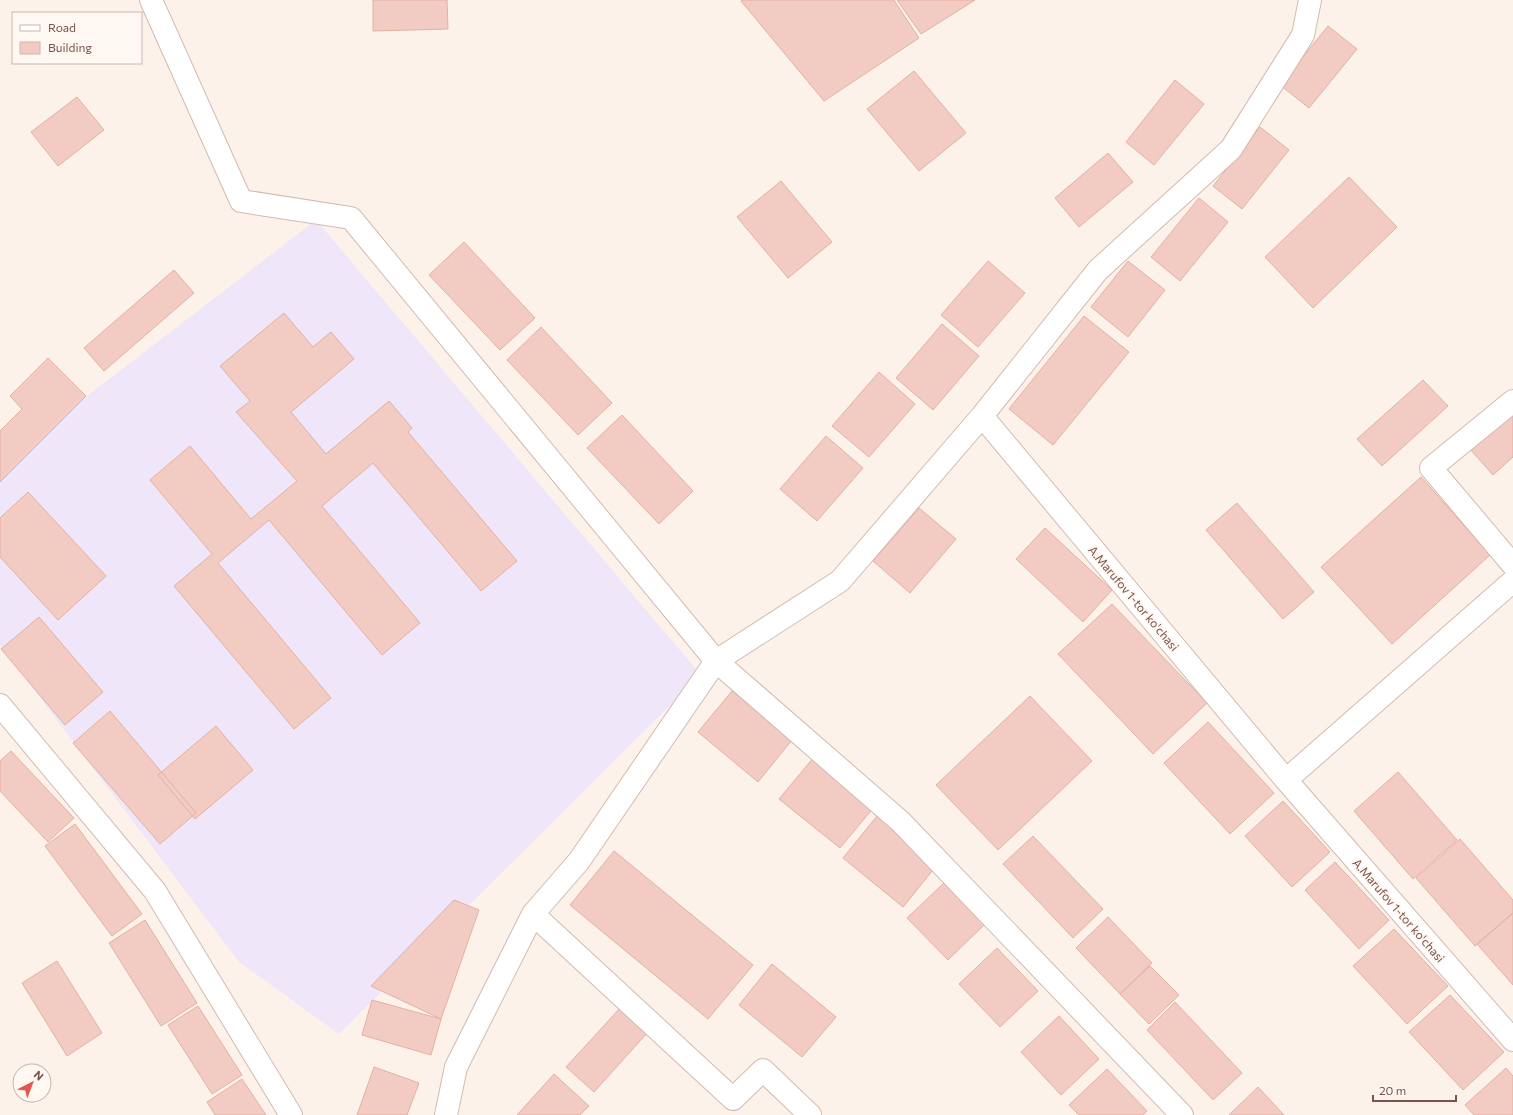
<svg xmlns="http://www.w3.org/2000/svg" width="1513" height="1115" viewBox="0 0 1513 1115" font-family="Commissioner,sans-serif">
  <rect width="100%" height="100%" fill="#fdf2ea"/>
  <path fill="#efe6f9" d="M316 220 701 675 339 1034 239 962 0 645V463Z"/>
  <path fill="#f2ccc2" stroke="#e5afa2" d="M373 0H447L448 29 373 31Z
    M742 0H894L919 38 824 101 741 1Z
    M897 0H975L921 34Z
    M1328 26 1357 49 1309 108 1280 85Z
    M914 71 966 133 919 171 867 109Z
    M1175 80 1204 104 1154 165 1126 142Z
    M77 97 104 130 58 166 31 132Z
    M1260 127 1289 150 1242 209 1213 186Z
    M1108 153 1133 182 1079 227 1055 198Z
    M1349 177 1397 227 1313 308 1265 257Z
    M781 181 832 242 788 278 737 217Z
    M1199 198 1228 222 1180 281 1151 257Z
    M464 242 535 318 500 350 429 275Z
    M988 261 1025 293 978 347 941 315Z
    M1128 261 1165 290 1128 337 1091 307Z
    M174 270 194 293 104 371 84 348Z
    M284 313 313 347 331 332 354 359 291 412 326 454 389 401 412 428 408 432 517 561 481 591 373 463 322 506 420 623 382 655 269 520 218 563 331 698 294 729 174 586 212 554 150 480 190 446 251 519 297 481 236 412 250 401 220 366Z
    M1084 316 1129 352 1053 445 1009 409Z
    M942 324 979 356 933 410 896 378Z
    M541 327 612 403 578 435 507 360Z
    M48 358 86 396 0 482V431L22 409 10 396Z
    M879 372 915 404 869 457 832 426Z
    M1423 380 1448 406 1382 466 1357 439Z
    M1513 409V457L1493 475 1469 448Z
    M622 415 693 491 659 524 587 448Z
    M826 436 863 468 817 521 780 489Z
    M1421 477 1490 555 1392 644 1321 567Z
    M28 492 106 576 58 620 0 557V518Z
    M1237 503 1314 592 1283 619 1206 530Z
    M919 508 956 539 910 593 873 561Z
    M1045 528 1112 590 1083 622 1016 559Z
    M1112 604 1207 703 1153 754 1058 654Z
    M39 617 103 692 65 725 1 649Z
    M732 691 792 740 758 782 698 732Z
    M1030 696 1092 761 998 850 936 785Z
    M110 711 196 813 160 844 73 743Z
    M1208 722 1274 793 1230 834 1164 763Z
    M216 726 253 770 195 819 158 775Z
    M11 751 74 818 48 842 0 791V761Z
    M814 757 874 807 840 848 779 799Z
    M1398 772 1457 840 1413 879 1354 811Z
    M1283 801 1330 852 1292 887 1245 836Z
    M877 816 937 865 903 907 843 858Z
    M75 824 142 914 112 936 45 846Z
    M1033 836 1103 909 1073 938 1003 864Z
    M1460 839 1513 900V913L1475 946 1416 878Z
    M614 851 753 965 708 1019 570 905Z
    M1335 862 1389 920 1359 949 1305 890Z
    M945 882 985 924 948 960 907 918Z
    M454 900 479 910 441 1019 371 986Z
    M1513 913V985L1477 944Z
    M1108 917 1152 963 1120 994 1076 948Z
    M145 920 197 1003 161 1026 109 943Z
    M1394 929 1448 986 1407 1024 1353 966Z
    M997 948 1038 991 1000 1027 959 984Z
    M57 961 102 1033 67 1056 22 983Z
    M772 964 836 1017 802 1057 739 1005Z
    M1150 966 1179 995 1149 1024 1120 994Z
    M1450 995 1504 1052 1463 1090 1409 1032Z
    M372 1000 441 1019 431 1055 362 1035Z
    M1175 1002 1242 1073 1213 1100 1147 1030Z
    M198 1006 242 1075 212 1094 168 1025Z
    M621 1007 648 1032 594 1092 566 1067Z
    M1059 1016 1099 1059 1061 1095 1021 1052Z
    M374 1067 419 1083 407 1115H357Z
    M1506 1068 1513 1076V1115H1474L1465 1105Z
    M1107 1069 1147 1111 1143 1115H1079L1069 1105Z
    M554 1074 589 1106 580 1115H517Z
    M242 1079 266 1115H215L207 1102Z
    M1258 1087 1284 1115H1229Z"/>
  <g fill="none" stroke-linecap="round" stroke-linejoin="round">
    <g stroke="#d2bab2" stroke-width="24">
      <path id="minor" d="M151 0 241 201 351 218 716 661 901 822 1182 1115
        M1513 401 1431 468 1513 565
        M982 416 1286 780 1513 1040
        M0 705 155 891 291 1115
        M1286 780 1513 581
        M533 914 733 1099 763 1070 810 1115
        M446 1115 456 1067 533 914 579 861 716 661 840 581 982 416 1098 270 1231 149 1303 35 1310 0"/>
    </g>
    <use href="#minor" stroke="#fff" stroke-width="22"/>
  </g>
  <g text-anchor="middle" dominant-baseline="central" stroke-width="3.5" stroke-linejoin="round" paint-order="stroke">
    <g font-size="12" fill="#78544d" stroke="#fff7f1">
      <text transform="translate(1134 598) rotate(50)">A.Marufov 1-tor ko'chasi</text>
      <text transform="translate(1399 910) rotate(49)">A.Marufov 1-tor ko'chasi</text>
    </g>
  </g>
  <rect x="12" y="12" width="130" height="52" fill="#fff7f1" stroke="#c9b6af"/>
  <rect x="20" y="25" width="20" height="6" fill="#ffffff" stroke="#c9b6af"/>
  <text x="48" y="32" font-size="12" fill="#78544d">Road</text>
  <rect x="20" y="42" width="20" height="12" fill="#f2ccc2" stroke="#c9b6af"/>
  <text x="48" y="52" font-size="12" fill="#78544d">Building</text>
  <g transform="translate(32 1083) rotate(42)"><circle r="19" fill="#fff7f1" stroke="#c9b6af"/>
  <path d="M0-3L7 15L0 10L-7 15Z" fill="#e55650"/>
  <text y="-6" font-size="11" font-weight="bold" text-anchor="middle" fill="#78544d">N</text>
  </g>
  <path d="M1373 1095v6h83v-6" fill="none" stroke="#78544d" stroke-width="2"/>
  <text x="1379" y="1095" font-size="12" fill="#78544d" stroke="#fff7f1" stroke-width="3" paint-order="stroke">20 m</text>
</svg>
